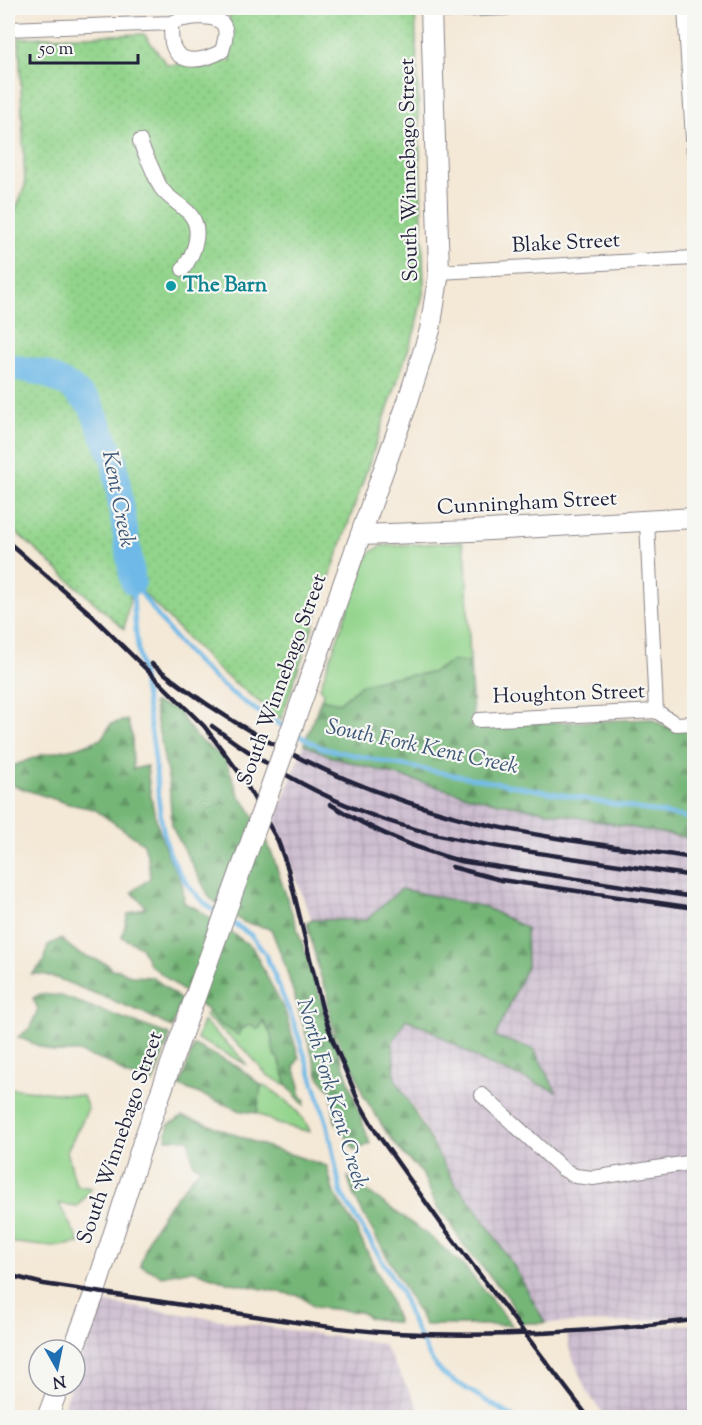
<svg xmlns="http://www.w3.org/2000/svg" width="702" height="1425" viewBox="0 0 702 1425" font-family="'Sorts Mill Goudy',serif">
  <defs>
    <pattern id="industrial-grid" width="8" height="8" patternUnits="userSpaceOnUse" patternTransform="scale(1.5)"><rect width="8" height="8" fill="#cebed0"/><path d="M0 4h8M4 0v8" fill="none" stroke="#b1a3b4"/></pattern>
    <pattern id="forest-firs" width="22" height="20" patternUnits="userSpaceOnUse" patternTransform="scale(1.5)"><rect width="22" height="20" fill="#75b677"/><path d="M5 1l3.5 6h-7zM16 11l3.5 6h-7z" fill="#609463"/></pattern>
    <pattern id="park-dots" width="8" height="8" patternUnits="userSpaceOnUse" patternTransform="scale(1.5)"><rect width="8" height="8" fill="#92d48b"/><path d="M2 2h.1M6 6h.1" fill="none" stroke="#7eb679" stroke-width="1.8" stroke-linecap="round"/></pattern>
  </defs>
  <rect width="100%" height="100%" fill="#f6f6f2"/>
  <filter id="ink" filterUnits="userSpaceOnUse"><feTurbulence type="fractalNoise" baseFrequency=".0167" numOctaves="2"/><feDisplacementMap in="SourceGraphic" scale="12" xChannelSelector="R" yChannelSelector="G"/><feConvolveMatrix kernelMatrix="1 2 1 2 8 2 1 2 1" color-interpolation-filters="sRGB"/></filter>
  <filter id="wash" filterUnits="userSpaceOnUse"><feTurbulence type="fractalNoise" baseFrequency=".008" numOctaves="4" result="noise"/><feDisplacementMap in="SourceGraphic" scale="24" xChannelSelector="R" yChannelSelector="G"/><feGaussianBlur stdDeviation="1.35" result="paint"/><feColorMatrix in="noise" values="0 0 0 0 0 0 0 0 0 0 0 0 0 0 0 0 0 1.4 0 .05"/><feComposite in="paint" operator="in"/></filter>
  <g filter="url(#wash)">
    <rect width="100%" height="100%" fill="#f4e8d6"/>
    <path fill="url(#industrial-grid)" d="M304 744 332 757 484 800 694 839V1314L634 1322 545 1323 515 1268 475 1207 454 1182 417 1113 395 1078 393 1042 405 1019 430 1030 534 1049 495 1038 527 966 401 889 366 920H312L274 823Z
      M100 1302 383 1344 424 1417 60 1418 71 1386H75V1374Z
      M694 1324V1417H606L587 1392 570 1351 567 1335Z"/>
    <path fill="#92d48b" stroke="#5a7b63" stroke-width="1.5" d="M462 542 466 558 470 662 453 661 431 673 386 678 361 685 339 703 321 699 324 692 320 687 366 559 371 552 381 546Z
      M208 1011 219 1024 241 1029 252 1024 256 1029 262 1019 271 1035 274 1053 280 1061 287 1086 267 1075 247 1052 205 1016Z
      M203 1021 242 1058 246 1064 197 1039Z
      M261 1085C276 1089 306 1117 310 1132L278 1124 257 1113Z
      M8 1088 83 1096 88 1109 67 1151 76 1185 92 1188 78 1206 59 1204 80 1243 53 1247 8 1242Z"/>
    <path fill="url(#forest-firs)" stroke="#4c6c59" stroke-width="1.5" d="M453 661 470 662 473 717 476 724 484 725 651 719C666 727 677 731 694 730V839L484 800 332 757 304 744 321 699 339 703 361 685 386 678 431 673Z
      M153 703 176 709 196 737 225 759 240 797 249 808 271 851 370 1144 355 1150 335 1121 331 1091 319 1077 284 962 271 929 243 922 210 898 172 827 169 783Z
      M127 720 132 736 133 769 147 766C149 792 155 820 164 845 168 859 177 871 182 884 184 889 183 897 184 903L197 909 252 947 285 1012 299 1058 294 1067 300 1086V1094L305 1100 304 1105 287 1086 280 1062 274 1053 271 1035 263 1020 260 1028 256 1029 251 1024 241 1029 238 1035 219 1024 208 1011 149 964 141 947 122 937 128 914 146 907 132 892 150 878 148 859 144 844 94 809 69 804 8 784V768L41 755 79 747 101 739 111 724Z
      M401 889 485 907 526 928 527 966 495 1037 534 1049 556 1091 487 1064 430 1030 406 1019 393 1042 395 1078 454 1182 477 1210 515 1268 545 1323H521L507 1296 464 1246 450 1222 437 1207 422 1173 404 1155 387 1133 363 1095 356 1073 342 1050 336 1035 329 1013 327 992 320 975 307 923 312 920H366Z
      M61 939 78 953 107 964 111 969 120 970 132 976 153 977 182 1001 172 1028 144 1013 56 978 42 974H32L43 963 48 945Z
      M40 994 61 996 170 1035 153 1083 125 1075 114 1065 78 1052H53L18 1037 30 1028 38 1009 33 998Z
      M194 1045 238 1067 261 1085 257 1113 241 1111 180 1086Z
      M182 1117 202 1122 259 1144 327 1166 333 1191 354 1225 387 1292 398 1323 370 1318 360 1312 314 1307 300 1296 227 1282 192 1270 162 1276 140 1265 150 1235 166 1209 201 1167 193 1164 189 1139H166L168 1125Z
      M348 1177 432 1238 464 1266 512 1325H425L367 1221 353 1194Z"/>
    <path fill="url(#park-dots)" stroke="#5a7b63" stroke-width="1.5" d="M229 8H415L424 289 415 330 281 719 216 668 133 582 124 629 8 525V229L25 186 19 38 144 34 167 65 231 61Z"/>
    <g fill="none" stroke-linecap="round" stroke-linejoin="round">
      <path stroke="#6eb9e7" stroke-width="4.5" d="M133 582C133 639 146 693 154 750 158 783 158 828 172 858 182 880 198 900 219 914
        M133 582C148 602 163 625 180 644 210 679 247 707 288 729
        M295 733 322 748 395 764 694 819
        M228 920 251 935 266 955 294 1023 327 1123 341 1193 401 1292 412 1322 432 1361 443 1374 514 1418"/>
      <path stroke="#6eb9e7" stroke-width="26" d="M8 366 44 373 71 387 90 404 114 460 133 582"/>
    </g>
  </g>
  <g filter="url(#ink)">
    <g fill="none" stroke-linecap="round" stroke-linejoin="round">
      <g stroke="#8b8588" stroke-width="16">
        <path id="street" d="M685 8 694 155
          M431 11 507 8
          M8 29 171 23C183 18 211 13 222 23 229 30 224 44 222 51 206 60 178 68 172 43 171 37 171 30 171 23
          M140 141C143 152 149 160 153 171 156 177 157 182 161 188 168 198 180 204 189 213 204 229 194 254 183 269
          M439 272 694 258
          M647 522 656 711
          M479 720 656 711 676 724 694 723
          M482 1095 563 1169 575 1176 593 1178 694 1162"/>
      </g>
      <g stroke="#8b8588" stroke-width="22">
        <path id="secondary" d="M361 535 472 531 694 518
          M307 686 408 401 430 330 439 272 431 8
          M73 1350 95 1292 143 1142
          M47 1418 59 1386"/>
      </g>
      <use href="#street" stroke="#fff" stroke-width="14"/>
      <use href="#secondary" stroke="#fff" stroke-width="20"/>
      <path stroke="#22223b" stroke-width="4.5" d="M8 542 94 617
        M88 612 204 726 241 775 278 841 288 869 322 1008 333 1041 359 1102 376 1132 442 1225 589 1418
        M152 664C251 742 353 791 475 822 547 839 621 847 694 858
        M212 726C264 765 320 797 382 819 437 838 494 846 551 855 599 862 647 869 694 876
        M330 804C371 830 413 848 460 861L694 897
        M452 867 501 880 694 908
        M8 1275 44 1284C110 1294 176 1304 242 1314 293 1322 344 1330 395 1333 495 1338 596 1332 694 1320"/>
      <g stroke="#8b8588" stroke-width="22" stroke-linecap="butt">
        <path id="secondary-bridge" d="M143 1142 307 686"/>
      </g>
      <use href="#secondary-bridge" stroke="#fff" stroke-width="20"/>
    </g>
  </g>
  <circle fill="#0f9aa8" stroke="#f6f6f2" stroke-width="2" cx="171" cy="286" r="6"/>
  <g text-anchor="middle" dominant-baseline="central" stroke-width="4.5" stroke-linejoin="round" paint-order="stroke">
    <g font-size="21" fill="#22223b" stroke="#f6f6f2">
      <text transform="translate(410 170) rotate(-91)">South Winnebago Street</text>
      <text transform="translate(566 244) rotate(-3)">Blake Street</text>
      <text transform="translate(527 504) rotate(-3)">Cunningham Street</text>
      <text transform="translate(283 680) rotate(-70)">South Winnebago Street</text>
      <text transform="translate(569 695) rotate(-2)">Houghton Street</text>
      <text transform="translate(121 1138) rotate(-71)">South Winnebago Street</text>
    </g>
    <g font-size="21" font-weight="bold" fill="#0d838f" stroke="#f6f6f2" text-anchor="start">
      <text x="183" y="286">The Barn</text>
    </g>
    <g font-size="22" font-style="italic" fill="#3d5777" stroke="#f6f6f2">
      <text transform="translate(117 499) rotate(79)">Kent Creek</text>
      <text transform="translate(422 748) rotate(12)">South Fork Kent Creek</text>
      <text transform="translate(331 1094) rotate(73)">North Fork Kent Creek</text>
    </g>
  </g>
  <rect width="702" height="1425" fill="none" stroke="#f6f6f2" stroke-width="30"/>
  <g transform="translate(57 1368) rotate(171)"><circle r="28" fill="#f6f6f2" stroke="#a1a1a9" stroke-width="1.5"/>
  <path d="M0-4.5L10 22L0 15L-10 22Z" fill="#1f6fb2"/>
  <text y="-9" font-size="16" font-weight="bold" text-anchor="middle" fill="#22223b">N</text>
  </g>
  <path d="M30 54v9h108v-9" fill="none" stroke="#22223b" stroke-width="3"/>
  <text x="39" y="54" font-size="18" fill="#22223b" stroke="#f6f6f2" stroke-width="4.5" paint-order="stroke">50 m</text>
</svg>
